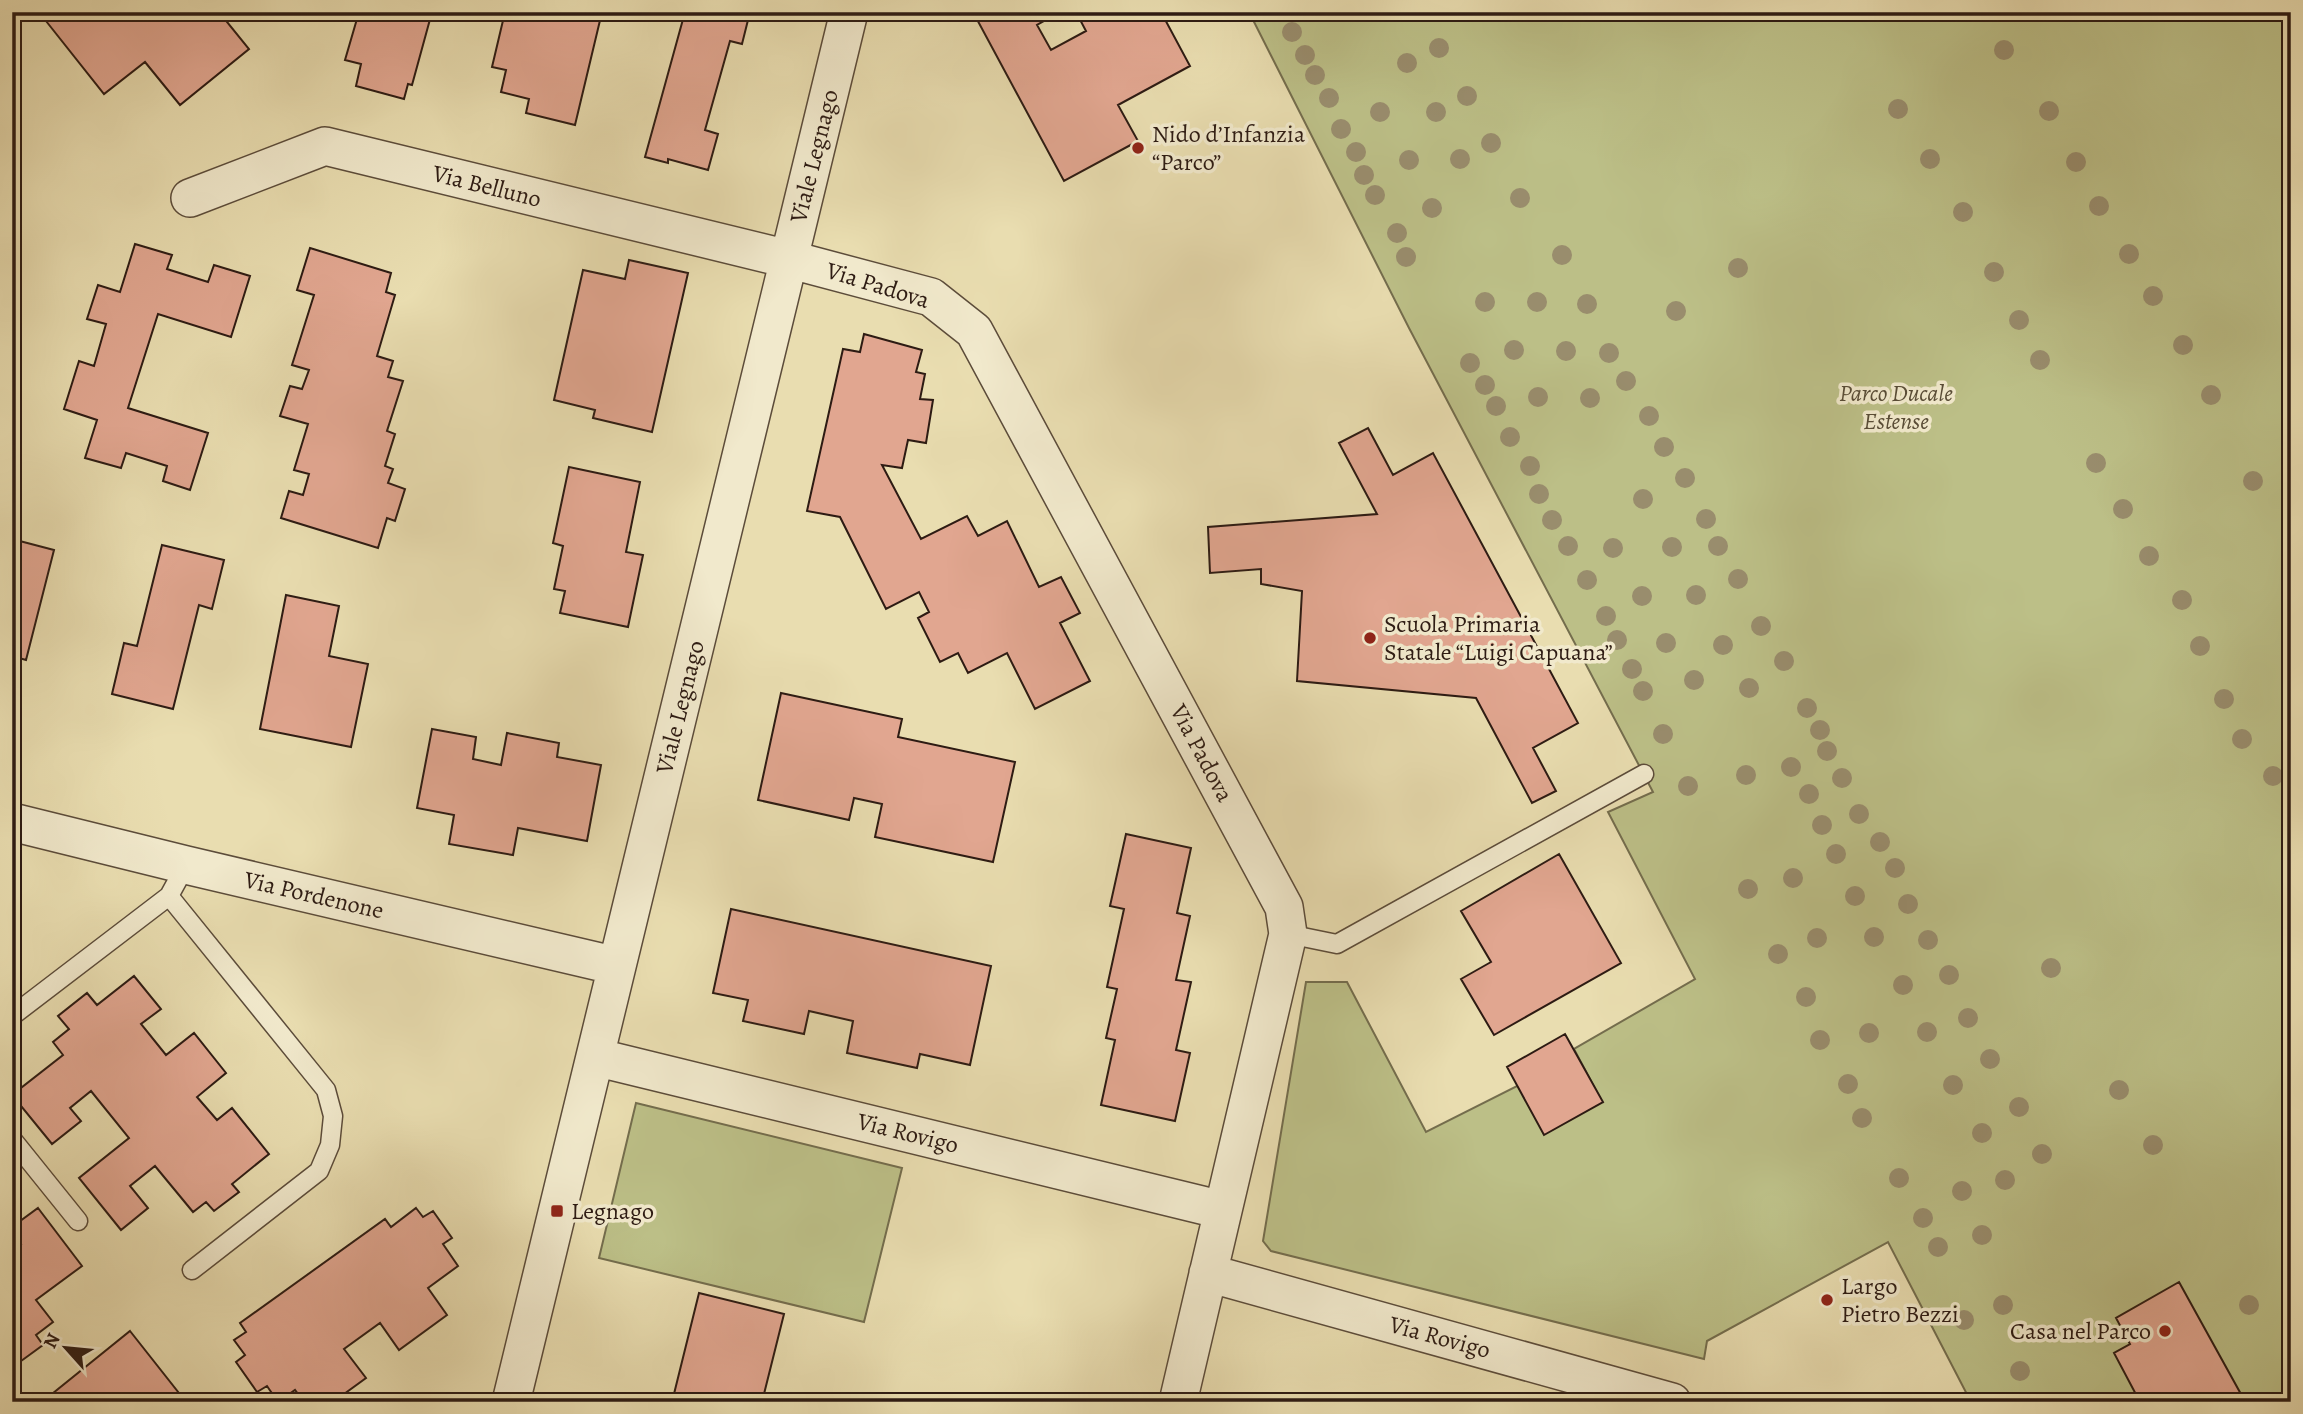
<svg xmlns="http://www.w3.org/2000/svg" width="2303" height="1414" viewBox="0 0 2303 1414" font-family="Alegreya,serif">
  <rect width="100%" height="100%" fill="#e9ddb0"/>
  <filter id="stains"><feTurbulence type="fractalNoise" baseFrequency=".00286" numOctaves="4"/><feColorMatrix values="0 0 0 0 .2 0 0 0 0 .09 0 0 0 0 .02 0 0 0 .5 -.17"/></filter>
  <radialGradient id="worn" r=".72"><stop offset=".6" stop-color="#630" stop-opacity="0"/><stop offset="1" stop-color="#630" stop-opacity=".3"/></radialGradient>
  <path fill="#bcbf87" stroke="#746d4d" stroke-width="2" d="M1249 12H2291V1402H1971L1888 1242 1707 1341 1704 1359 1271 1251 1263 1241 1306 982H1347L1426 1132 1517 1086 1602 1102 1574 1049 1695 979 1608 812 1653 792 1409 328Z
    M636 1103 902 1168 864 1322 599 1258Z"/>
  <path fill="#e1a690" stroke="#2d1b13" stroke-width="2" d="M57 12H219L249 49 180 105 145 62 104 94 46 21Z
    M359 12H432L412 85 408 84 404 99 356 86 361 64 345 60Z
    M505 12H602L575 125 526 113 529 99 501 92 506 70 492 67Z
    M685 12H750L742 44 730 41 705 130 718 134 708 170 668 159V163L645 157Z
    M973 12H1060L1037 25 1051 50 1086 31 1076 12H1161L1190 66 1118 105 1138 141 1064 181Z
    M135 244 172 255 167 269 208 282 214 265 250 276 231 337 158 314 128 408 208 433 190 490 163 481 167 466 126 453 121 468 85 458 97 420 64 409 79 361 94 366 106 324 87 319 98 285 120 292Z
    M310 248 391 273 386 292 395 295 377 356 393 361 388 377 403 381 387 431 395 434 385 466 393 469 388 483 405 489 395 521 387 518 378 548 281 518 289 491 303 495 309 474 294 470 308 424 280 416 290 386 302 389 309 370 292 365 314 295 297 290Z
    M629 260 688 273 652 432 593 418 595 410 554 400 583 270 625 279Z
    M864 334 922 350 916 372 925 374 920 399 933 400 926 443 908 440 902 468 882 465 921 539 967 516 978 536 1007 521 1039 587 1061 577 1080 613 1060 623 1090 681 1035 709 1007 653 968 673 958 653 940 662 918 618 929 612 919 592 886 609 840 517 807 511 843 349 860 352Z
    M1368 428 1393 475 1433 453 1578 723 1533 748 1556 791 1532 803 1476 698 1297 681 1302 591 1261 584V569L1210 573 1208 527 1377 514 1339 443Z
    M569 467 640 482 626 552 643 555 628 627 560 613 565 591 554 589 563 546 553 543Z
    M12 539 54 550 26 660 12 656Z
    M162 545 224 560 212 609 199 605 173 709 112 694 124 643 137 646Z
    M286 595 339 606 329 656 368 664 351 747 260 729Z
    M781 693 902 719 898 737 1015 762 993 862 875 837 882 804 854 798 849 820 758 800Z
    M432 729 476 737 473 759 501 765 507 733 559 743 557 757 601 765 587 841 518 828 513 855 449 844 454 815 417 808Z
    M1126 834 1191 848 1177 913 1190 916 1176 980 1191 982 1176 1050 1190 1053 1175 1121 1101 1105 1115 1040 1106 1038 1117 989 1107 987 1124 909 1110 906Z
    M1559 854 1621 963 1494 1035 1461 979 1491 962 1461 911Z
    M731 909 991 966 970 1065 920 1054 917 1068 847 1053 853 1021 809 1011 804 1034 743 1021 748 1000 713 993Z
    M134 976 161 1009 141 1024 166 1055 194 1033 226 1073 197 1097 217 1120 232 1108 269 1154 232 1184 239 1192 214 1211 206 1202 193 1212 155 1166 130 1186 148 1208 121 1230 79 1178 129 1138 91 1091 70 1108 81 1121 52 1144 12 1095 63 1055 53 1042 69 1029 58 1016 87 993 97 1005Z
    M1565 1034 1603 1102 1544 1135 1507 1067Z
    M38 1208 82 1266 36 1300 53 1322 36 1335 43 1345 17 1364 12 1358V1251L21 1244 12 1232V1227Z
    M416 1208 423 1217 433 1211 452 1238 443 1244 458 1266 428 1288 447 1315 399 1350 380 1323 344 1349 366 1378 333 1402H304L295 1390 278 1402 267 1386 257 1392 236 1362 245 1355 234 1340 246 1332 240 1323 385 1219 391 1227Z
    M2179 1282 2242 1396 2232 1402H2140L2114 1353 2130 1344 2116 1318Z
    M699 1293 784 1314 764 1394 781 1397 779 1402H672Z
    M130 1331 186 1402H42Z"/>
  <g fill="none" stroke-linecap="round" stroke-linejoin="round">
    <g stroke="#5c4c3a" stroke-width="21">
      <path id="service" d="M169 896 326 1090 333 1116 330 1145 319 1171 192 1270
        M1288 934 1337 944 1644 774
        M12 1016 169 896 186 865
        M12 1139 78 1221"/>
    </g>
    <g stroke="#5c4c3a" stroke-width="40">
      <path id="minor" d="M190 198 325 146 788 259 931 297 974 331 1284 907 1288 934 1178 1402
        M12 822 186 865 617 966
        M595 1057 1222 1210
        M1208 1273 1672 1402
        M511 1402 849 12"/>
    </g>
    <use href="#service" stroke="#f1e9cc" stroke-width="18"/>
    <use href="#minor" stroke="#f1e9cc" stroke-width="37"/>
  </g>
  <g fill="#998d6d">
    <circle cx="1292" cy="32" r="10"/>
    <circle cx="1439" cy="48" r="10"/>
    <circle cx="2004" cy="50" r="10"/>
    <circle cx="1305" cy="55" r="10"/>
    <circle cx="1407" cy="63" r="10"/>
    <circle cx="1315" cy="75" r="10"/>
    <circle cx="1467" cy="96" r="10"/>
    <circle cx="1329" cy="98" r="10"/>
    <circle cx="1898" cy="109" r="10"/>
    <circle cx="2049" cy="111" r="10"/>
    <circle cx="1380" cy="112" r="10"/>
    <circle cx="1436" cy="112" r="10"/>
    <circle cx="1341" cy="129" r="10"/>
    <circle cx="1491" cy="143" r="10"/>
    <circle cx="1356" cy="152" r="10"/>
    <circle cx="1460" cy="159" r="10"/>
    <circle cx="1930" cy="159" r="10"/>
    <circle cx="1409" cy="160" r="10"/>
    <circle cx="2076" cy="162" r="10"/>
    <circle cx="1364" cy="175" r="10"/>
    <circle cx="1375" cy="195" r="10"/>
    <circle cx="1520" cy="198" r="10"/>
    <circle cx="2099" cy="206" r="10"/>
    <circle cx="1432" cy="208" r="10"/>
    <circle cx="1963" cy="212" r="10"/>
    <circle cx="1397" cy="233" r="10"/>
    <circle cx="2129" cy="254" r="10"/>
    <circle cx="1562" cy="255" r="10"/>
    <circle cx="1406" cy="257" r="10"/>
    <circle cx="1738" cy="268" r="10"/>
    <circle cx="1994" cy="272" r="10"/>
    <circle cx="2153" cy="296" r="10"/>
    <circle cx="1485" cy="302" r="10"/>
    <circle cx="1537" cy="302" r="10"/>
    <circle cx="1587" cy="304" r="10"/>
    <circle cx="1676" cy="311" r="10"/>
    <circle cx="2019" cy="320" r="10"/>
    <circle cx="2183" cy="345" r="10"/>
    <circle cx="1514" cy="350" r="10"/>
    <circle cx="1566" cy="351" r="10"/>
    <circle cx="1609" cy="353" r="10"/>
    <circle cx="2040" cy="360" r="10"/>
    <circle cx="1470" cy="363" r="10"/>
    <circle cx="1626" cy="381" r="10"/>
    <circle cx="1485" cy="385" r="10"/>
    <circle cx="2211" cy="395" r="10"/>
    <circle cx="1538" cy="397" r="10"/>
    <circle cx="1590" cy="398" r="10"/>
    <circle cx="1496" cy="406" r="10"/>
    <circle cx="1649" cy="416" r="10"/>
    <circle cx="1510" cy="437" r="10"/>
    <circle cx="1664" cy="447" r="10"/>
    <circle cx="2096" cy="463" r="10"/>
    <circle cx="1530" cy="466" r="10"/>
    <circle cx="1685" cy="478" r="10"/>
    <circle cx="2253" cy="481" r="10"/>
    <circle cx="1539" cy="494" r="10"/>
    <circle cx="1643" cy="499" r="10"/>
    <circle cx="2123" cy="509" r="10"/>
    <circle cx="1706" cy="519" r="10"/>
    <circle cx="1552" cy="520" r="10"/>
    <circle cx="1568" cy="546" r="10"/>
    <circle cx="1718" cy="546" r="10"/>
    <circle cx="1672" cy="547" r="10"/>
    <circle cx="1613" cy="548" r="10"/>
    <circle cx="2149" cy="556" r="10"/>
    <circle cx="1738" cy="579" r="10"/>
    <circle cx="1587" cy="580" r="10"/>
    <circle cx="1696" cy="595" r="10"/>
    <circle cx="1642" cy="596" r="10"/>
    <circle cx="2182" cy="600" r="10"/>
    <circle cx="1606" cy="616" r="10"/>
    <circle cx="1761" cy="626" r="10"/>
    <circle cx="1617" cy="640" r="10"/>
    <circle cx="1666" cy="643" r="10"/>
    <circle cx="1723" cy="645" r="10"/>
    <circle cx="2200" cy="646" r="10"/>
    <circle cx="1784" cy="661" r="10"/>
    <circle cx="1632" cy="669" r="10"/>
    <circle cx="1694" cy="680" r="10"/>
    <circle cx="1749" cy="688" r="10"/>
    <circle cx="1643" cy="691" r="10"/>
    <circle cx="2224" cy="699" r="10"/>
    <circle cx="1807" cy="708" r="10"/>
    <circle cx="1820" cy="730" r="10"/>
    <circle cx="1663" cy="734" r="10"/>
    <circle cx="2242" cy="739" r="10"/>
    <circle cx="1827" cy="751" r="10"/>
    <circle cx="1791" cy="767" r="10"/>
    <circle cx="1746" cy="775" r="10"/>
    <circle cx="2273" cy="776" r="10"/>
    <circle cx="1842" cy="778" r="10"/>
    <circle cx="1688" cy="786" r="10"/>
    <circle cx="1809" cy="794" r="10"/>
    <circle cx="1859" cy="814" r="10"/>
    <circle cx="1822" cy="825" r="10"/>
    <circle cx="1880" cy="842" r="10"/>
    <circle cx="1836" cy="854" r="10"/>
    <circle cx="1895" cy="868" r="10"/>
    <circle cx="1793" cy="878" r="10"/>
    <circle cx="1748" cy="889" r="10"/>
    <circle cx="1855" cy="896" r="10"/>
    <circle cx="1908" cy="904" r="10"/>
    <circle cx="1874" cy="937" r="10"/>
    <circle cx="1817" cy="938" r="10"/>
    <circle cx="1928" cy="940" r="10"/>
    <circle cx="1778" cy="954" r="10"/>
    <circle cx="2051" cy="968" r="10"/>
    <circle cx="1949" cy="975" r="10"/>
    <circle cx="1903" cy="985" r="10"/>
    <circle cx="1806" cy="997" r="10"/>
    <circle cx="1968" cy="1018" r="10"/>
    <circle cx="1927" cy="1032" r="10"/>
    <circle cx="1869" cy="1033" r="10"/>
    <circle cx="1820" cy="1040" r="10"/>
    <circle cx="1990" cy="1059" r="10"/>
    <circle cx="1848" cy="1084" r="10"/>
    <circle cx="1953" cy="1085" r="10"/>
    <circle cx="2119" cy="1090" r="10"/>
    <circle cx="2019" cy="1107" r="10"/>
    <circle cx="1862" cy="1118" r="10"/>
    <circle cx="1982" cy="1133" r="10"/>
    <circle cx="2153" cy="1145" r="10"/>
    <circle cx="2042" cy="1154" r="10"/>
    <circle cx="1899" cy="1178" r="10"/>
    <circle cx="2005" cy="1180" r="10"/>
    <circle cx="1962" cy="1191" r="10"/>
    <circle cx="1923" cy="1218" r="10"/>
    <circle cx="1982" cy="1235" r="10"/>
    <circle cx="1938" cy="1247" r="10"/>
    <circle cx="2003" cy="1305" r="10"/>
    <circle cx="2249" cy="1305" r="10"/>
    <circle cx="1964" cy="1320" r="10"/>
    <circle cx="2020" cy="1371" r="10"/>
  </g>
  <g fill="#8f2418" stroke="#f1e9cc" stroke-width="2.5">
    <circle cx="1138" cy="148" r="7"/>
    <circle cx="1370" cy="638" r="7"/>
    <rect x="550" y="1204" width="14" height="14" rx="3.5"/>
    <circle cx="1827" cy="1300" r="7"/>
    <circle cx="2165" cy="1331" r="7"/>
  </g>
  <g text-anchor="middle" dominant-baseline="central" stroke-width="7" stroke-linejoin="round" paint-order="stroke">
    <g font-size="24" fill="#2d1b13" stroke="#f1e9cc" text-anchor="start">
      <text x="1152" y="134">Nido d’Infanzia<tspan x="1152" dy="28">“Parco”</tspan></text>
      <text x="1384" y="624">Scuola Primaria<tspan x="1384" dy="28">Statale “Luigi Capuana”</tspan></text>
      <text x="571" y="1211">Legnago</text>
      <text x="1841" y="1286">Largo<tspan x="1841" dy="28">Pietro Bezzi</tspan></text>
      <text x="2151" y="1331" text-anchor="end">Casa nel Parco</text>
    </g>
    <g font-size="24" fill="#2d1b13" stroke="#f1e9cc">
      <text transform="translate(814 156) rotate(-76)">Viale Legnago</text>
      <text transform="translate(487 186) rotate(14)">Via Belluno</text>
      <text transform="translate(878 285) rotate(17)">Via Padova</text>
      <text transform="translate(680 707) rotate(-76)">Viale Legnago</text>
      <text transform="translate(1202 753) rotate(62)">Via Padova</text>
      <text transform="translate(314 895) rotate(13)">Via Pordenone</text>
      <text transform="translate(908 1133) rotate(14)">Via Rovigo</text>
      <text transform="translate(1440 1337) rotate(15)">Via Rovigo</text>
    </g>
    <g font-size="24" font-style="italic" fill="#584c36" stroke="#f1e9cc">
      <text x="1896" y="393">Parco Ducale<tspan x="1896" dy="28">Estense</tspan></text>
    </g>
  </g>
  <rect width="2303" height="1414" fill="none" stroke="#e9ddb0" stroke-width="42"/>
  <rect x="14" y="14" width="2275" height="1386" fill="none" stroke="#2d1b13" stroke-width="3.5"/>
  <rect x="21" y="21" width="2261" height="1372" fill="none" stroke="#2d1b13" stroke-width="2"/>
  <g transform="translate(66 1348) rotate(297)" stroke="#f1e9cc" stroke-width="5" paint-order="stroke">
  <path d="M0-5L12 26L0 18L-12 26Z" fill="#2d1b13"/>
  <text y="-10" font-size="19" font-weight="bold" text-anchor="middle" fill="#2d1b13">N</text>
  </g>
  <rect width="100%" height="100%" filter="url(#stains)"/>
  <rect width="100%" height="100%" fill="url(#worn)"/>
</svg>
